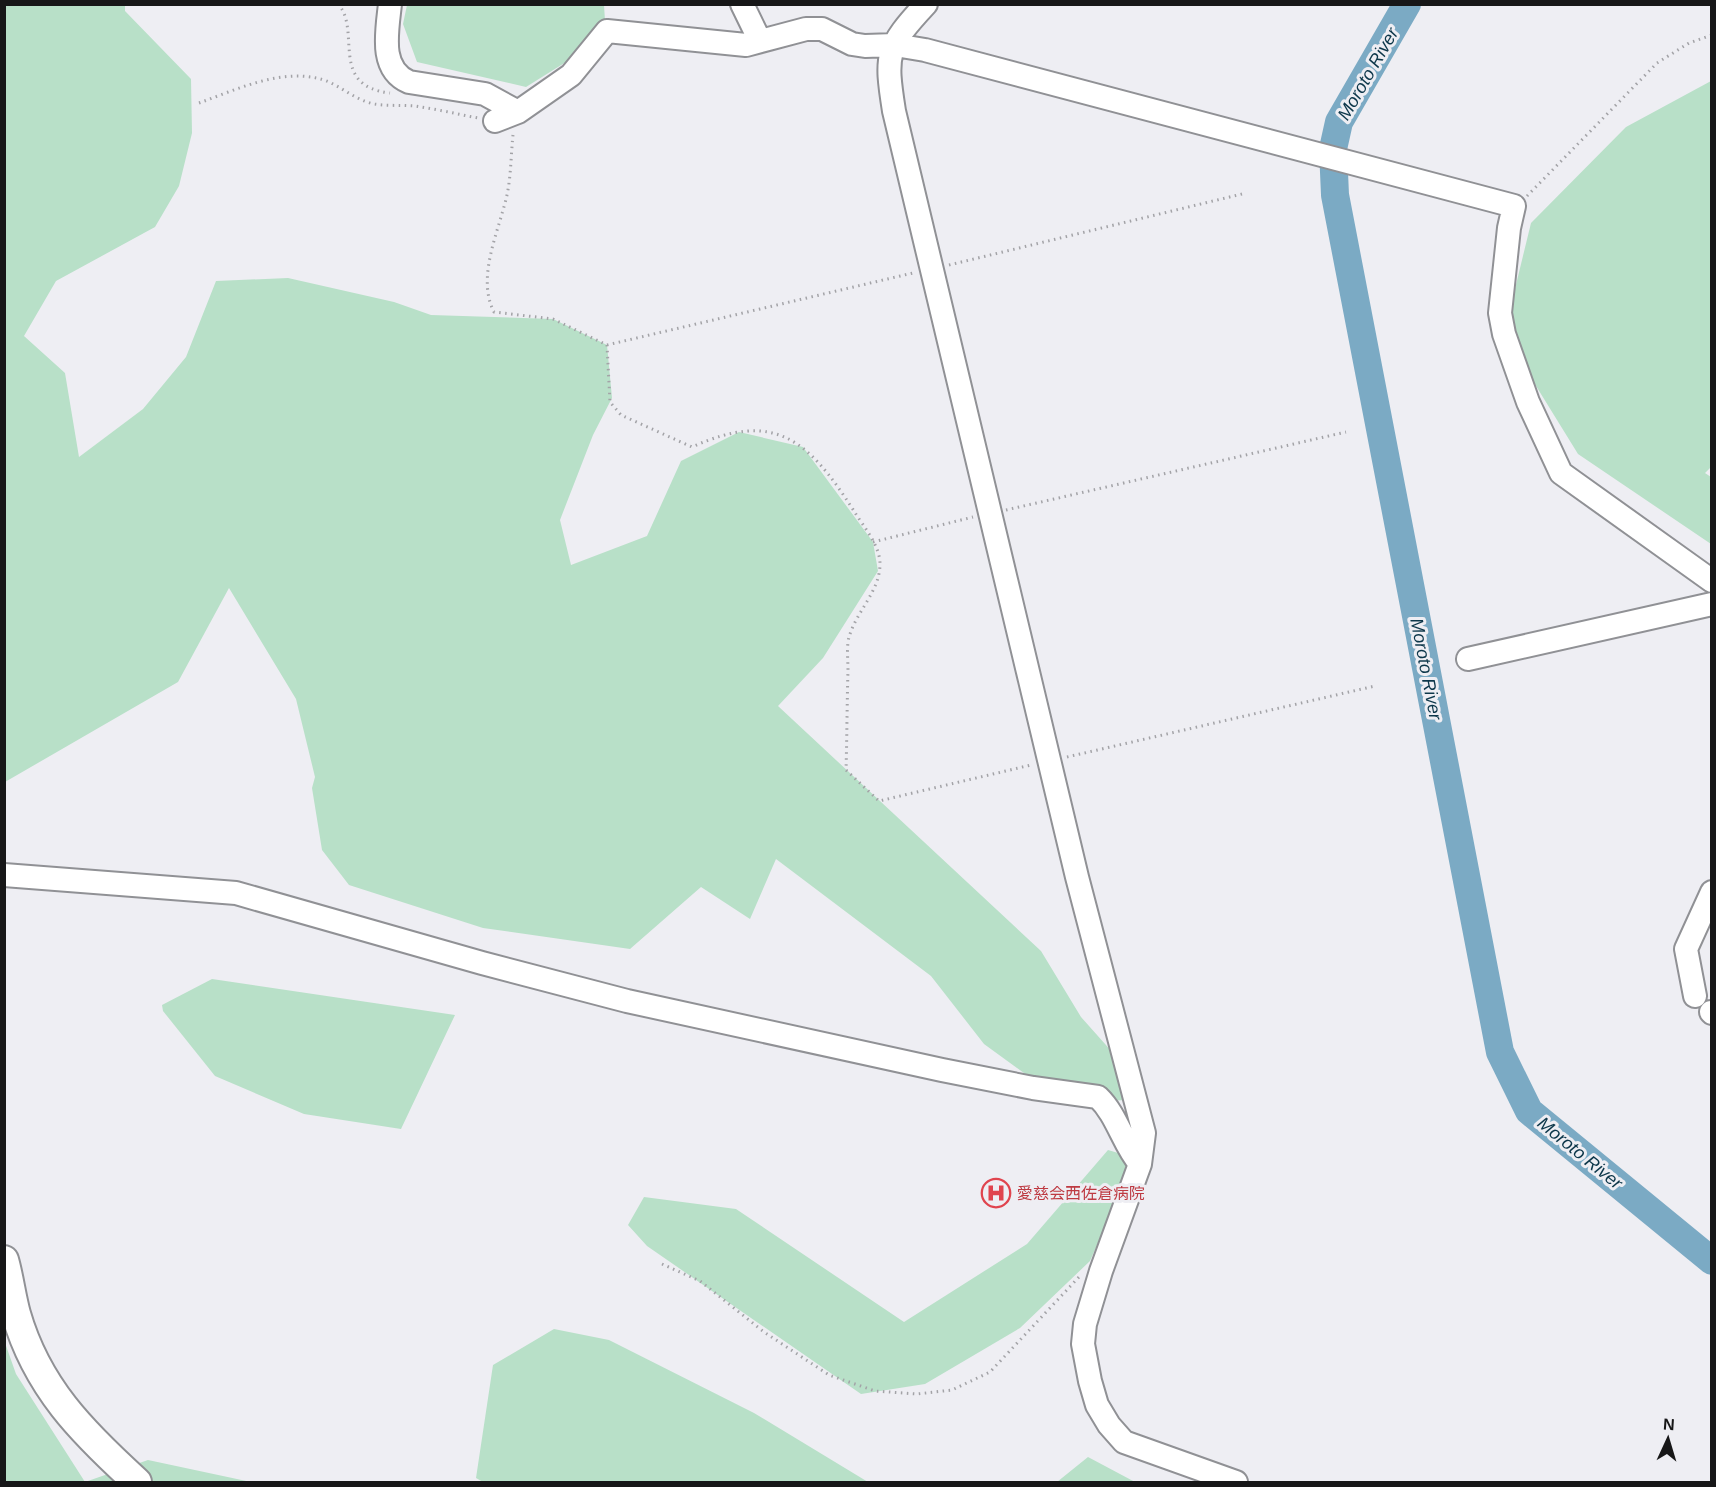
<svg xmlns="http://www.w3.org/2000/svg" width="1716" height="1487" viewBox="0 0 1716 1487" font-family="Helvetica,'Noto Sans JP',sans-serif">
  <rect width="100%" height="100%" fill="#eeeef3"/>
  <path fill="#b8e0c8" d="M5 5H125V11L191 79 192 133 179 186 155 227 56 281 24 336 65 373 79 457 143 409 186 357 216 281 288 278 394 302 431 315 553 319 607 345 612 398 593 435 560 520 571 565 647 536 681 461 739 432 803 447 873 542 878 571 823 658 778 706 1041 951 1081 1017 1146 1090 1131 1100 1064 1102 984 1044 931 976 776 859 750 919 701 887 630 949 483 928 349 885 322 850 312 788 315 777 296 699 229 588 178 682 5 782Z
    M407 5H604L606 37 526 87 417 62 403 24Z
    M1711 81 1712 466 1705 473 1711 477V544L1578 454 1504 334 1531 223 1626 127Z
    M212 979 455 1015 401 1129 304 1114 215 1076 163 1011 162 1005Z
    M1108 1150 1135 1158 1090 1261 1020 1328 925 1384 861 1394 647 1246 628 1225 644 1197 736 1209 904 1322 1027 1244Z
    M554 1329 609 1340 754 1413 868 1482H483L476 1478 493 1365Z
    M4 1340 16 1374 85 1482 148 1460 251 1482H5Z
    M1088 1457 1135 1482H1057Z"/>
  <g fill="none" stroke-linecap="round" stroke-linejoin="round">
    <path stroke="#7baac4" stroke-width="28" d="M1407 4 1339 122 1333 149 1335 195 1500 1052 1529 1111 1712 1261"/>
    <g stroke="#909195" stroke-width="26">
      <path id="minor" d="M390 4C387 32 379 69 409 82L485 94 518 112
        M742 4 760 41
        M926 4C886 47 885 54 894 111L1077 877 1144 1133 1140 1164 1101 1271 1085 1324 1083 1344 1090 1381 1097 1405 1109 1425 1124 1442 1236 1482
        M495 121 518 112 571 75 607 31 746 45 806 29H822L852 44 865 46 895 45 925 50 1514 206 1509 228 1500 313 1504 334 1528 402 1561 473 1712 581
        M1468 659 1712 604
        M4 875 236 893 482 963 627 1001 942 1070 1033 1088 1098 1097C1117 1115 1123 1144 1140 1164
        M1695 996 1686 949 1712 892
        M1711 1012 1712 1013"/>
    </g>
    <g stroke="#909195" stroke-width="32">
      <path id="major" d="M4 1260C9 1277 11 1296 16 1314 37 1387 82 1432 137 1482"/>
    </g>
    <path stroke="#a3a3a7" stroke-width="3" stroke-dasharray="1.5 4.5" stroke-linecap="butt" d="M338 4C362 30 328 86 390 93
      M199 103C238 89 283 67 324 80 341 86 355 100 374 104 387 106 401 105 415 106 436 109 457 114 478 118
      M513 135C511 154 511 176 507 195 499 231 476 277 494 312L553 319 607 345 610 402 621 415 692 447C776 409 809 441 854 511 863 526 880 545 880 564 880 590 858 610 850 634 846 644 848 659 848 670 847 703 847 737 846 770L879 801 1031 765
      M1527 196 1657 63 1689 43 1712 35
      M949 265 1242 194
      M607 345 913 273
      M1006 510 1346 432
      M873 542 973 517
      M1067 757 1375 686
      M662 1264 700 1281 764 1332 829 1375 875 1391 917 1394 952 1390 990 1372 1079 1277"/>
    <use href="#minor" stroke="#fff" stroke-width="22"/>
    <use href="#major" stroke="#fff" stroke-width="28"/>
  </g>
  <defs>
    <g id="hospital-ring" transform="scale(1.5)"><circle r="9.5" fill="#eeeef3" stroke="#e0444e" stroke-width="1.5"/><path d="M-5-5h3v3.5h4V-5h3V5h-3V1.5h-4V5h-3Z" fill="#e0444e"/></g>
  </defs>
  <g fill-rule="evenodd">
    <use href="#hospital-ring" x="996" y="1193"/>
  </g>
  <g text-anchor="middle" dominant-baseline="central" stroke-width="6" stroke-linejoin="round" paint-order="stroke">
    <g font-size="16" fill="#be3a42" stroke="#eeeef3" text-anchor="start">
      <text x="1017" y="1193">愛慈会西佐倉病院</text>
    </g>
    <g font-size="18" font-style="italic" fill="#0d374a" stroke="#eeeef3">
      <text transform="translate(1368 74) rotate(-60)">Moroto River</text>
      <text transform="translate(1426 669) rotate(79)">Moroto River</text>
      <text transform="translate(1580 1153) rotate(39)">Moroto River</text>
    </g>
  </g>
  <rect width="1716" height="1487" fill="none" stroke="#171718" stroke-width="12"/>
  <g transform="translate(1668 1439) rotate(4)" stroke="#eeeef3" stroke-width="4.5" paint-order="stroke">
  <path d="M0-4.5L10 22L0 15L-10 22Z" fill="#171718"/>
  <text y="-9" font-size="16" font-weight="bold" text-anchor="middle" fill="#171718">N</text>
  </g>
</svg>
